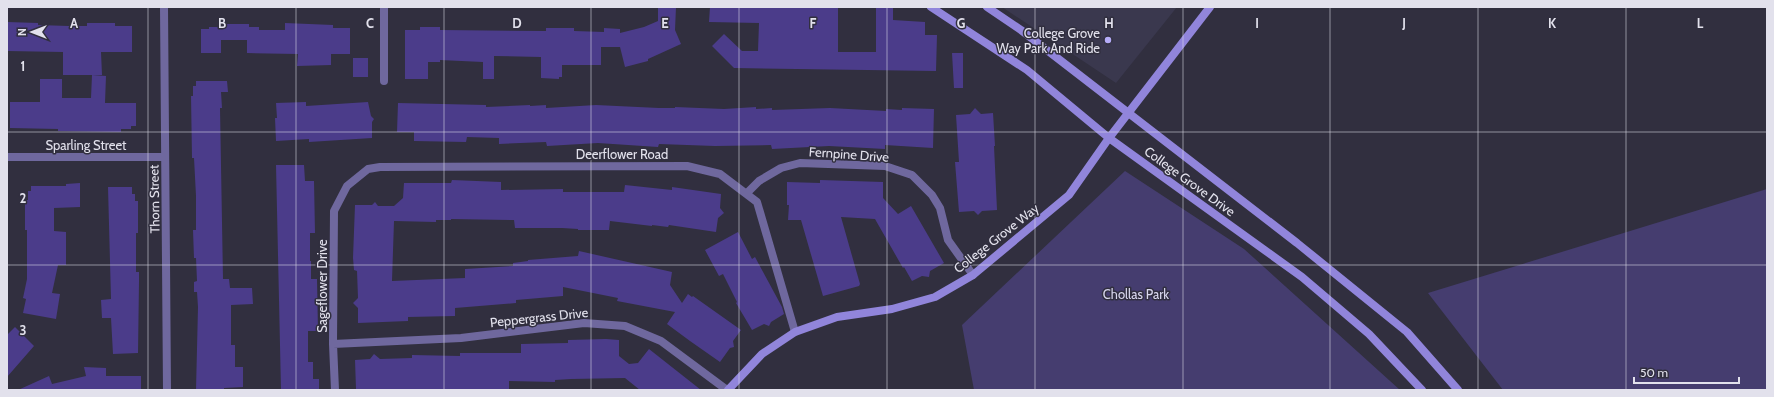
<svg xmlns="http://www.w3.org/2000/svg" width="1774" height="397" viewBox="0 0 1774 397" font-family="Cabin,sans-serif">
  <rect width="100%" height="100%" fill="#312f3f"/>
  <path fill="#3a384e" d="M1002 7H1177L1116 83Z"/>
  <path fill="#453d6f" d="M1125 171 1244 249 1400 390H974L962 325Z
    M1767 189V390H1503L1428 293Z"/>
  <path fill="#4b3c8a" d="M658 7H676L675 30 681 44 648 59V61L625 67 620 47H601V65H562V77H559V79L541 78V57L494 56V79H483V62L440 60V62H428V79H405V30H420V27H440V30L546 31V28H574V31L604 32V28L620 29V33L644 27 658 21Z
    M710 7 838 8V52H876V7H893V20L925 22V35H937L936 71 734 68 712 46 724 34 742 51H758L759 23 709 22Z
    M7 22 38 23V25L69 26H87V23H115V26H132V52H101L102 75H63V52L7 51Z
    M285 23 333 25V28H350V54H331V65L297 66 298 54 247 53V40H221V53H201V29H209V27H219V24H249V27H259V30H285Z
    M952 53H963V88H954Z
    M353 58H368V77H353Z
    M92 75 106 76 105 103H136V126H131V129H121V132L58 131V129L10 128V102H40V79H62V98H91Z
    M196 81H227L228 92H221L222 108H220L223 279H229L230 288H252L253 304 231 305V345H235V367H243V387L224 388V390H196L198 307 197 292H194V282L197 281 196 258H194L193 230H196V196L194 158H192L191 96H193V86H196Z
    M306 102V106L368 102 371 116 374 119 372 122V138L309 142V139L276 141 275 118H277L276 103Z
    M398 103 486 105V107L530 105V106L546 105V108L596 105 659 108H675V107L724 109 756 107V109L772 108V110L830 108 886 111V109L902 110V108L934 109 933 148 885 145V149L829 146 772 149 771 145 715 146 659 144 658 147 598 143 547 146 546 142 499 144V138L467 137 466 142 414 141V132H397Z
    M975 108 981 114 993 113 995 146H994L997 210 982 211 978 215 974 211 959 212 955 162H959L956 115 970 114Z
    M276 165H304L305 181H314L315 233H310V261H311V279H317L318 331H308V362H313V379H319V390H281Z
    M452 180 501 182V190L563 189V192H624L625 185 672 190V187L721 194 720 208 724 213 718 218 716 232 669 225 668 227 652 225V226L610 221 609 230H578V229L562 228H515L514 220 451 219V220H436V222L394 221 392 281 465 278V269L513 266V263L528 261V260L578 256 579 251 672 272 670 285 682 303 688 294 692 297 693 296 741 330 733 341 734 347 730 348 720 362 690 341 667 324 675 312 617 301 618 298 563 287V296L516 300V303L455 308V316L408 317V321L358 323V308L353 303 358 298 357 271 354 270 353 258 355 205H372L375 202 378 206H394L403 198 404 183H451Z
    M820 180 883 182V198L898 214 911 206 944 263 930 271 929 277 922 276 912 281 904 267 903 268 875 219 841 217 860 284 859 286 823 296 801 220H788L789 205H787V182L820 183Z
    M80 183V207L54 208V231L66 232V265H58L52 293 60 294 56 319 23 313 26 299 23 298 27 279V230H25V200H28V191H31V186H66V184Z
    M108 187H132V194H135V201H138V233H136V272H139V282L138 353 113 354 111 318H102L101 300 111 299Z
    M738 232 752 259 755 257 782 307 784 314 771 322 769 326 764 324 752 330 736 303 737 302 723 274 719 276 705 250Z
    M15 327 34 346 7 377V335Z
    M606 339 619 340V356L629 364 638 363 649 349 701 390H640L625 378 571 379 555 380V382L509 381V390L356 389 355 360 370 359 374 354 380 359 412 358V355L460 356V353H521V344L568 343V340Z
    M84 367 106 368V376H141V390H18L49 376 52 384 86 376Z"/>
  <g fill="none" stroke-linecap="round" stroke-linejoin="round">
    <path stroke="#6f689e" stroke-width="8" d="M164 7 167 390
      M384 81V7
      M7 157H165
      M747 193 759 181 781 168 800 163 885 166 912 175 932 195 940 208 948 240 973 275
      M333 344 461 338 584 323 625 326 661 341 727 390
      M335 390 333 344 334 211 347 186 368 169 380 167 687 166 720 174 757 202 795 332"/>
    <path stroke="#9185db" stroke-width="8" d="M931 7 1027 70 1109 138 1302 277 1369 334 1422 390
      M987 7 1021 30 1297 243 1407 332 1458 390
      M728 390 762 354 795 332 837 317 892 309 935 297 973 275 1069 195 1109 138 1210 7"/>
  </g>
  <path fill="none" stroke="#e2e1ec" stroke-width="1" stroke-opacity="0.55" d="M148 7V390M296 7V390M444 7V390M591 7V390M739 7V390M887 7V390M1035 7V390M1183 7V390M1330 7V390M1478 7V390M1626 7V390M7 132H1767M7 265H1767"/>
  <circle fill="#b5acf8" stroke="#312f3f" stroke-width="1.5" cx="1108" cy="40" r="4"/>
  <g text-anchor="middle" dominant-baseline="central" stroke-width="3" stroke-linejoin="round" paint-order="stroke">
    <g font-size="13" fill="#e2e1ec" stroke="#312f3f" text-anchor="end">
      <text x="1100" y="33">College Grove<tspan x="1100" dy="15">Way Park And Ride</tspan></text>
    </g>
    <g font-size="13" fill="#e2e1ec" stroke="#312f3f">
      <text x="86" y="145">Sparling Street</text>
      <text x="622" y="154">Deerflower Road</text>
      <text transform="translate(849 154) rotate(4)">Fernpine Drive</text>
      <text transform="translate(1190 181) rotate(36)">College Grove Drive</text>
      <text transform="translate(154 199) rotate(-91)">Thorn Street</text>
      <text transform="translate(996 238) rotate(-38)">College Grove Way</text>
      <text transform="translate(322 286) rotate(-90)">Sageflower Drive</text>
      <text transform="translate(539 317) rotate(-6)">Peppergrass Drive</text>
    </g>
    <g font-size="13" fill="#d9d7ee" stroke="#312f3f">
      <text x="1136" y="294">Chollas Park</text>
    </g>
  </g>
  <g font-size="13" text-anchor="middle" font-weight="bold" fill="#e2e1ec" stroke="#312f3f" stroke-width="3" stroke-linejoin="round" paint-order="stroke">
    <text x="74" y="28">A</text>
    <text x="222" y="28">B</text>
    <text x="370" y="28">C</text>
    <text x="517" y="28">D</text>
    <text x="665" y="28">E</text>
    <text x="813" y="28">F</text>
    <text x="961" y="28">G</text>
    <text x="1109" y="28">H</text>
    <text x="1257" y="28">I</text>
    <text x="1404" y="28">J</text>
    <text x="1552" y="28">K</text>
    <text x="1700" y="28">L</text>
    <text x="23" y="71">1</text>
    <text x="23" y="203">2</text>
    <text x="23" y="335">3</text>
  </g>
  <rect width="1774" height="397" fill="none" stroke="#e2e1ec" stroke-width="16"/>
  <g transform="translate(32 32) rotate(270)" stroke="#312f3f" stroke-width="3" paint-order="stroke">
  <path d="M0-3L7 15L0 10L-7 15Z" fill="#e2e1ec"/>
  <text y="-6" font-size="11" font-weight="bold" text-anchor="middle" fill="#e2e1ec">N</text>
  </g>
  <path d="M1634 377v6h105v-6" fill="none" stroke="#e2e1ec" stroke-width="2"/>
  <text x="1640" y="377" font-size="12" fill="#e2e1ec" stroke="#312f3f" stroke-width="3" paint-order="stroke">50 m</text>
</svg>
